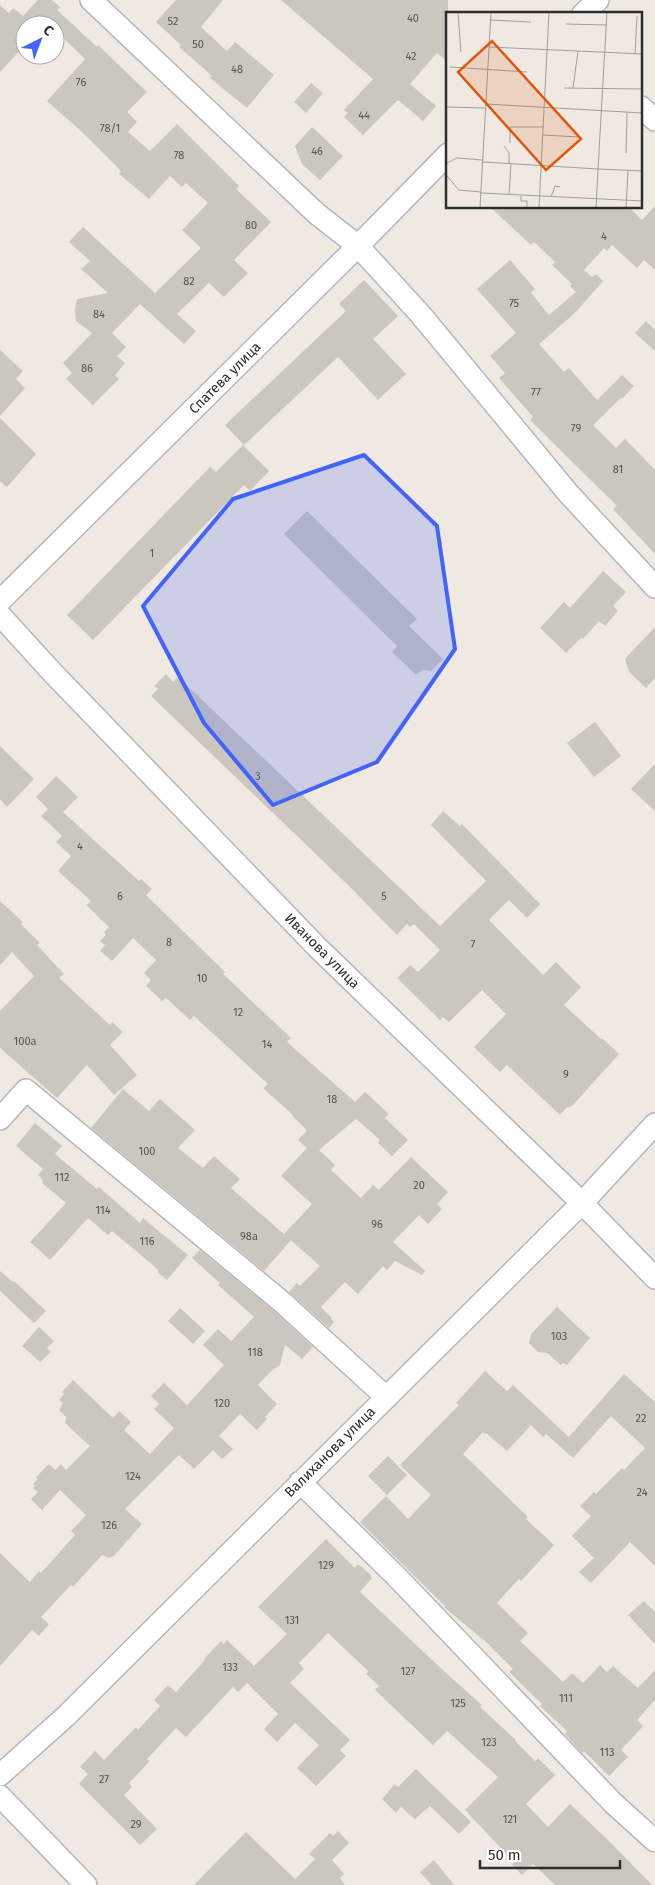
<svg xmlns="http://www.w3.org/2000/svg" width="655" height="1885" viewBox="0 0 655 1885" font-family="'Fira Sans',sans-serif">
  <rect width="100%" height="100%" fill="#efe9e1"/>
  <path fill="#cbc7bf" d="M38 0H52L60 7 57 10 97 47 98 45 147 92 127 112 137 122 128 132 150 151 177 124 239 186 236 189 271 222 234 260 248 273 224 297 209 283 177 314 196 331 184 344 140 304 112 333 126 347 117 356 125 363 115 375 119 379 93 405 66 379 72 373 63 363 92 333 76 321 75 309 77 299 108 293 81 269 90 261 69 242 83 227 155 293 201 248 182 230 208 203 186 183 182 187 170 176 149 199 119 174 121 172 119 169 84 134 47 101 85 59 55 30V25H25V45L0 72V5L9 13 13 8 23 16Z
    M176 0H223L201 27 227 51 235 42 274 75 247 108 210 78 212 76 179 47 181 45 156 22Z
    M281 0H448V62L437 53 410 84 436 106 423 121 398 100 363 135 344 117 348 113 344 110 373 79Z
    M311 83 323 93 306 113 294 102Z
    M312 127 343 156 320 180 302 164 295 146Z
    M655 206V270L644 260 637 268 612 245 607 251 604 248 584 270 592 277 596 274 603 281 575 313 539 344 564 372 569 368 597 400 622 375 634 386 622 399 621 398 593 425 616 448 625 439 655 470V554L613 509 617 506 530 420 533 417 499 378 505 373 490 356 516 333 477 289 510 260 535 289 531 293 549 315 576 292 570 286 572 284 552 265 555 262 534 242 531 245 491 208H630L642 220Z
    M364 280 398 316 373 339 406 374 378 400 338 357 244 445 225 425 346 311 339 304Z
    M646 321 655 330V351L635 333Z
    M0 350 23 371 16 379 25 388 0 416Z
    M0 418 36 454 7 487 0 481Z
    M243 445 269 471 250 491 244 485 93 640 67 615 210 467 216 472Z
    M307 511 417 619 409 626 443 659 431 671 422 670 416 675 392 652 397 646 284 534Z
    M603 571 626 592 613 606 618 611 605 626 599 621 583 639 581 638 566 653 540 628 564 602 570 608Z
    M655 627V678L646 688 629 672 625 659Z
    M166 674 173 682 178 677 440 926 486 881 431 825 443 811 460 826 462 824 540 904 527 918 509 900 489 920 543 975 556 962 581 987 564 1005 601 1039 602 1038 619 1054 572 1106 566 1108 560 1115 507 1065 500 1072 474 1047 506 1014 482 990 449 1022 443 1017 440 1020 397 978 410 965 418 972 440 950 414 924 410 927 407 924 397 935 350 887 151 696 158 689 154 686Z
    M595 722 621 756 594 777 567 743Z
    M0 746 34 779 7 807 0 799Z
    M655 764V811L631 789Z
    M56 776 78 797 63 812 139 881 141 879 152 889 146 895 225 972 223 974 291 1038 287 1042 355 1102 365 1092 389 1114 385 1118 408 1140 392 1156 378 1143 380 1140 356 1119 319 1150 335 1165 331 1170 361 1198 373 1185 379 1190 411 1157 448 1192 437 1204 442 1209 428 1224 419 1215 393 1242 425 1271 422 1275 395 1261 387 1270 383 1266 358 1294 345 1282 321 1307 332 1318 331 1319 334 1322 329 1328 289 1292 297 1283 300 1286 320 1266 284 1234 312 1204 281 1176 307 1148 298 1140 307 1130 292 1116 293 1115 263 1088 268 1084 194 1016 190 1020 166 998 162 1001 146 986 151 980 144 973 156 960 133 938 112 961 100 951 105 945 100 941 106 935 104 932 109 927 86 905 91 901 58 871 71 856 56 842 62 836 41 816 48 809 36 797Z
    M0 901 23 922 21 924 40 943 37 945 64 974 59 978 110 1025 112 1022 123 1032 110 1045 137 1075 114 1095 87 1065 57 1098 0 1048V1011L34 976 12 952 0 965Z
    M123 1089 149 1111 160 1099 195 1130 178 1148 203 1168 214 1156 240 1179 231 1188 291 1240 264 1271 91 1128Z
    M35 1123 62 1146 55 1154 97 1189 99 1187 140 1223 143 1218 188 1255 167 1280 158 1273V1270L154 1266 112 1231 108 1235 88 1218 50 1260 30 1242 66 1203 42 1183 43 1180 38 1175 43 1169 16 1146Z
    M200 1250 274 1311 313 1347 302 1359 285 1345 280 1365 271 1371 258 1385 277 1404 265 1417 267 1419 257 1430 240 1414 219 1436 233 1449 222 1459 213 1450 194 1469 179 1455 125 1509 142 1524 114 1556 108 1558 102 1555 73 1587 71 1585 41 1617 49 1624 39 1636 32 1630 0 1666V1553L30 1582 39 1571 41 1573 75 1535 71 1531 86 1515 60 1490 42 1510 31 1499 38 1492 33 1488 35 1486 33 1484 38 1479 36 1477 49 1464 55 1470 61 1464 66 1470 90 1446 65 1423 66 1417 59 1410 63 1403 59 1400 64 1394 62 1392 73 1380 113 1418 119 1411 131 1422 125 1429V1431L150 1454 174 1428 154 1409 159 1404 151 1396 164 1383 187 1405 224 1365 203 1345 218 1329 231 1341 254 1317 218 1285 220 1283 192 1258Z
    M0 1271 13 1282 14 1281 46 1311 34 1323 0 1291Z
    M557 1307 590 1338 567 1365 563 1363 561 1365 547 1353 538 1352 529 1343 531 1334Z
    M180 1308 205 1331 193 1344 168 1321Z
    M39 1327 54 1341 47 1348 51 1352 40 1362 22 1346Z
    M485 1371 507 1391 513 1385 569 1437 624 1374 655 1402V1566L630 1542 591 1583 579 1572 594 1558 572 1536 591 1516 580 1506 594 1492 596 1494 622 1468 624 1470 645 1448 611 1416 573 1458 546 1434 543 1437 531 1425 507 1451 486 1433 485 1434 483 1432 463 1454 528 1517 526 1519 554 1545 521 1581 519 1579 497 1603 528 1633 520 1641 563 1682 572 1673 583 1683 600 1665 607 1672 613 1666 638 1688 655 1670V1700L637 1720 643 1726 621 1750 628 1757 609 1776 584 1751 582 1753 565 1734 567 1731 540 1706 542 1704 509 1672 513 1669 486 1642 444 1607 445 1606 360 1522 386 1496 408 1519 431 1495 400 1465 459 1405 456 1403Z
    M388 1456 407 1475 387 1495 368 1476Z
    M326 1539 355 1568 358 1564 371 1575 370 1576 372 1578 360 1592 446 1673 482 1705 480 1707 516 1740 515 1741 535 1761 538 1758 555 1775 526 1804 548 1827 570 1804 607 1839 652 1885H555L533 1864 522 1875 512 1865 514 1862 465 1810 498 1777 447 1731 433 1745 375 1690 379 1686 366 1674 368 1671 328 1633 299 1663 304 1669 290 1683 350 1740 340 1750 346 1756 316 1786 297 1768 319 1745 295 1723 277 1742 264 1729 278 1714 247 1683 238 1692 233 1687 186 1737 176 1728 147 1759 150 1761 129 1783 132 1787 124 1795 157 1829 140 1845 79 1784 88 1774 80 1767 95 1751 104 1760 136 1727 138 1730 160 1706 154 1700 168 1685 176 1692 205 1660 204 1659 221 1641 224 1644 227 1640 254 1666 287 1634 258 1607Z
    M644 1601 655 1612V1644L628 1615Z
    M416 1769 471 1822 459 1834 430 1806 415 1819 401 1807 396 1813 382 1799 395 1784 398 1787Z
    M338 1831 349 1843 332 1860 344 1874 340 1878 345 1885H194L246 1832 295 1879 315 1859 309 1854 330 1833 333 1836Z
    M434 1860 454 1885H432L420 1872Z"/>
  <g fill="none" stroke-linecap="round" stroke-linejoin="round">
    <g stroke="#b4b7c1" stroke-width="24">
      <path id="minor" d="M91 0 317 214 358 246 421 315 568 493 655 587
        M583 14 598 0
        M641 107 655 120
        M0 601 358 246 448 154
        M0 615 51 671 318 948 582 1203 655 1278
        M0 1119 26 1090 282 1302 386 1397
        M300 1482 396 1576 613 1803 655 1841
        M0 1775 65 1717 582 1203 655 1124
        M0 1796 86 1885"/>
    </g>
    <use href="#minor" stroke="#fff" stroke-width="21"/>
  </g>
  <path fill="#4264fb" fill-opacity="0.2" stroke="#4264fb" stroke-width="4" stroke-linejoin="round" d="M364 455 437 526 455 649 377 762 273 805 204 723 143 606 233 499Z"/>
  <g text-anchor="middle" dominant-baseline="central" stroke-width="5" stroke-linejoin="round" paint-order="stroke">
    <g font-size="11" fill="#555452">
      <text x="413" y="18">40</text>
      <text x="173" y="21">52</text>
      <text x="198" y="44">50</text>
      <text x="411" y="56">42</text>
      <text x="237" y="69">48</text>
      <text x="81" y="82">76</text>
      <text x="364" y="115">44</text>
      <text x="110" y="128">78/1</text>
      <text x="317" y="151">46</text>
      <text x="179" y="155">78</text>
      <text x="251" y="225">80</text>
      <text x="604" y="236">4</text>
      <text x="189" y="281">82</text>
      <text x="514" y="303">75</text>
      <text x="99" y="314">84</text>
      <text x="87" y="368">86</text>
      <text x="536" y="392">77</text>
      <text x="576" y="428">79</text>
      <text x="618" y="469">81</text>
      <text x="152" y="553">1</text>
      <text x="258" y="776">3</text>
      <text x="80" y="846">4</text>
      <text x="120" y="896">6</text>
      <text x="384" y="896">5</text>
      <text x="169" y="942">8</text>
      <text x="473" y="944">7</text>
      <text x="202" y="978">10</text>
      <text x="238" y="1012">12</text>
      <text x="25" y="1041">100а</text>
      <text x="267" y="1044">14</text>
      <text x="566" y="1074">9</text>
      <text x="332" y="1099">18</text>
      <text x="147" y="1151">100</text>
      <text x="62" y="1177">112</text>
      <text x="419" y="1185">20</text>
      <text x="103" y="1210">114</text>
      <text x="377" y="1224">96</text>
      <text x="249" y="1236">98а</text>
      <text x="147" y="1241">116</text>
      <text x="559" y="1336">103</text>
      <text x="255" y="1352">118</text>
      <text x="222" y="1403">120</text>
      <text x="641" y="1418">22</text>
      <text x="133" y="1476">124</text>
      <text x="642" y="1492">24</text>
      <text x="109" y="1525">126</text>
      <text x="326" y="1565">129</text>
      <text x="292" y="1620">131</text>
      <text x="230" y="1667">133</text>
      <text x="408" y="1671">127</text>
      <text x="566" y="1698">111</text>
      <text x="458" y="1703">125</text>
      <text x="489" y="1742">123</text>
      <text x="607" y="1752">113</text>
      <text x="104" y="1779">27</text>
      <text x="510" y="1819">121</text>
      <text x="136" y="1824">29</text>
    </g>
    <g font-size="14" fill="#2e2e2e" stroke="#fff">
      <text transform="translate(225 378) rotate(-45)">Спатева улица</text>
      <text transform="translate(322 951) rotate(45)">Иванова улица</text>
      <text transform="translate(330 1452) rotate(-45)">Валиханова улица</text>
    </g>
  </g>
  <g transform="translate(446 12)">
    <rect width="196" height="196" fill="#efe9e1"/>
    <path fill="none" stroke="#a29e99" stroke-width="1" d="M12 0 15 40M44 8 85 10M120 12 161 13M43 35 197 42M189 42 191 4M4 55 81 60M118 76 197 77M127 76 132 39M40 92 197 101M0 95 39 96M97 123 134 125M64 131V115H97M58 134 63 141V152M180 141 181 101M37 150 152 157 161 0M1 151 11 146 37 148M0 163 13 178 35 180M35 181 197 189M63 183 65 152M75 184V189H81V196M105 185 109 174 114 175M34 196 45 0M93 196 103 0M150 196 152 157 197 159M180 196 182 159"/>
    <path fill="#df570e" fill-opacity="0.15" stroke="#df570e" stroke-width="2.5" d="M46 29 135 127 100 158 12 60Z"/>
    <rect width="196" height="196" fill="none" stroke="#2e2e2e" stroke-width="2.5"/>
  </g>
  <g transform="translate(40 40) rotate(42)"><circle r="24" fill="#ffffff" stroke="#ababab"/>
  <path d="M0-4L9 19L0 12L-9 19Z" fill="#4264fb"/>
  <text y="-8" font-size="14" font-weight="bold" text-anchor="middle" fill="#2e2e2e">С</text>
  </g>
  <path d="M480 1860v8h140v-8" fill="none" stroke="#2e2e2e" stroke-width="2.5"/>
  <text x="488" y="1860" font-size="15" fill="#2e2e2e" stroke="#ffffff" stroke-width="4" paint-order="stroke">50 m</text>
</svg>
